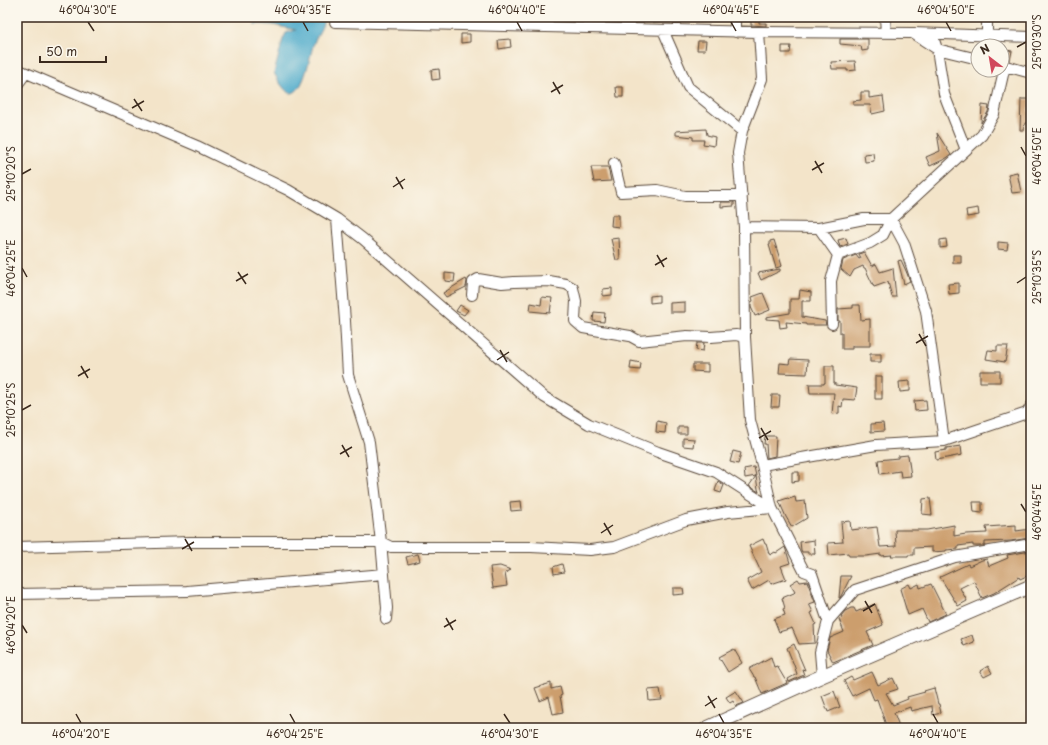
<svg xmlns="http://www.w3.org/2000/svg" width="1048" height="745" viewBox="0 0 1048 745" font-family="'Playpen Sans',sans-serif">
  <rect width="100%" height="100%" fill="#fbf7ec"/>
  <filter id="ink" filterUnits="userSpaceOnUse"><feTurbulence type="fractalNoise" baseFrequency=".025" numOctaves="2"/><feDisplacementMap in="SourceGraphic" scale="8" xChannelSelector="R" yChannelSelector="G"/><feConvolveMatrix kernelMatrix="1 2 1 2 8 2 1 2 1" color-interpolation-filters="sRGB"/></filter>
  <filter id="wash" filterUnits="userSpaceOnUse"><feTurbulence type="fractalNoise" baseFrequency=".012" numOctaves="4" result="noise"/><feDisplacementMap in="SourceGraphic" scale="16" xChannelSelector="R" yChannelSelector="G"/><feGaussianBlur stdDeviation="0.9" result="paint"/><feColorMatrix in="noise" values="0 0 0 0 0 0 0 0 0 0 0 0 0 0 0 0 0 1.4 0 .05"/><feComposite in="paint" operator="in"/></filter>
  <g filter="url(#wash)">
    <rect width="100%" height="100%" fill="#f3e4c9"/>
    <path fill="#4daacb" stroke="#446a74" d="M277 17H324C324 27 317 34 314 43 310 53 305 91 292 93 285 94 277 78 274 73L283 39 286 33 296 30 273 25 253 24 258 19H276Z"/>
    <g id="blocks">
      <path fill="#cc9e6d" d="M751 20H759V23H766V26L751 25Z
        M461 34H470V42L461 43Z
        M510 39 511 47 499 49 498 40Z
        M840 39H868V50L862 51 861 46 840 44Z
        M698 41H706L705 50H697Z
        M782 46H791L790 53H782Z
        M1005 50 1012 51 1010 60 1003 59Z
        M855 61 856 70 847 71V69H832L831 62Z
        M439 69 440 79 432 80 431 70Z
        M616 87H623V97H617Z
        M861 92H869V98L883 96 885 111 872 114 870 105H853V101L861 100Z
        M1021 99H1031L1028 111 1031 112V122L1025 123 1024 130H1020Z
        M982 105 989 106 988 112 981 123Z
        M706 129 707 135 715 137 714 146 703 144 704 140H693V137L676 135V131Z
        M937 133 951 155 945 159 930 166 926 157 940 151Z
        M873 153 874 161 865 162 864 154Z
        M591 167H608L611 181 594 182Z
        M1017 172 1021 192 1012 193 1008 174Z
        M721 202H734V206L721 207Z
        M978 208 979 215 967 217 966 210Z
        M612 215H619V227L611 226Z
        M619 238 620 260H616L611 239Z
        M846 238 848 244 840 247 838 240Z
        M946 239 947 247 940 248V240Z
        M774 240 782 266 776 268 769 245H770V241Z
        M998 242 1008 243 1007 250 998 249Z
        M864 252 872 266 876 264 880 272 893 268 896 297H892L888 282 874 287 865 268H864L863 266 854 270 850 277 841 269 843 260 856 255 859 259 861 258 859 254Z
        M953 255H961V263H953Z
        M901 260 906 271 910 281 904 284 898 261Z
        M780 269V271L761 280 758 273Z
        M445 273 455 274 454 282 445 281Z
        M466 279 467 281 466 287 446 297 443 293Z
        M959 283V293L949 294 948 284Z
        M612 288V295L603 296V289Z
        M800 290 811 292V301H802V317L825 321 826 325H806V324L786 322 787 327 780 328 779 320 766 319V317L790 313V299H799Z
        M763 293 770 310 755 316 751 307V302L753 301 752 297Z
        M659 295V302L650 303V296Z
        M542 297 552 298 550 313 530 311 531 303 541 305Z
        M685 302V312H670V303Z
        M460 305 468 310 464 315 456 311Z
        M853 305H860L861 320 870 319V346H852V349H842V333H840V321H838V309L853 308Z
        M594 312 605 313 604 322 593 321Z
        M697 343H704L703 351 696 350Z
        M997 346H1008L1005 362 986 359 988 350 997 351Z
        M870 354H881V362H870Z
        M790 359 808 360 807 374 779 373 780 363 789 364Z
        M631 361 641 363 640 370 630 369Z
        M693 364H708V372L693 371Z
        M825 366H834V383H835V385L857 388 855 400 843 399 842 407 839 406V413L832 414 834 393H810L809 384H824V383H825Z
        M980 371H1000V382H980Z
        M875 376H882V399H875Z
        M910 381V391L900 392 899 382Z
        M772 395H780L779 407H771Z
        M926 400 927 410 915 411 914 401Z
        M657 421 666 423 665 433 656 432Z
        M883 423 884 431 871 432V424Z
        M678 427H687V434H678Z
        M765 436H776L775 456 767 458 766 444H764Z
        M683 438 694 439 693 447 683 446Z
        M961 446 962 455 936 460 935 452 946 450V448Z
        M733 451 741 453 738 464 730 462Z
        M908 455 911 476 901 477 900 471 880 474 878 460 898 458V456Z
        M754 467 756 476 745 478 744 469Z
        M792 472H799V481L792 482Z
        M756 476 758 489 759 492 749 486Z
        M718 481 724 485 721 493 715 491Z
        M795 497 796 502 805 501 807 518 792 527 786 517 779 501 788 498 789 499Z
        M930 498 932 515 922 514 923 499Z
        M521 501 522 510 511 511 510 502Z
        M973 502H982V513L974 512Z
        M850 521 851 530 877 527 880 547 896 546 895 530H927L954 525V536L966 534 987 533 986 527 1016 525V531L1031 529V536H1029V538L1011 541 985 542V545L983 546H973V544L958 546V549L946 550V551L932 552V547L914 548V555H908V556H891L892 555 881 556V554L866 556H849L848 553 829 555 828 543 843 542 841 522Z
        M763 539 765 544H766L769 554H770V555L775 552 776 553 785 547 790 563 781 566 786 579 771 584 769 580 752 590 747 580 761 572 749 546Z
        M814 540 815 554H808V552H802L801 550 800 542Z
        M1031 551V574L1020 579 1019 577 994 593 982 598 974 581 960 588 967 601 958 606 940 577 968 564 969 566 982 560 987 559 989 566 1008 558 1007 555Z
        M418 554 420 561 408 564 406 557Z
        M562 564 564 572 554 574 553 567Z
        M500 566 511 570 505 573 507 586 493 588 490 567Z
        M841 576H851L840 598H839Z
        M798 579 800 582 807 581 815 602 809 604 813 612 811 613 816 624 814 625 815 643 799 644 792 628 779 632 774 619 785 615 783 609 785 608 782 598 794 593 795 592 790 584Z
        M909 584 911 588 919 584 920 588 931 584 946 614 928 622 922 609 908 615 900 589Z
        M673 588H683L684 594 673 595Z
        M875 604 883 625 867 632 873 645 833 662 827 650 830 638 844 632 839 619 842 618 841 616 845 611 851 608H854L856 612Z
        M972 635 974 642 964 646 961 639Z
        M794 644 805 670 802 669 804 675 789 682 788 679 797 674 794 665 787 648Z
        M734 649 742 663 728 672 719 657Z
        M771 657 774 667 777 666 787 683 762 694 755 677H754L749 669Z
        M988 666 992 673 984 677 980 671Z
        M872 672 878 685 893 678 898 689 886 693 893 705 908 699 907 697 925 692 924 691 934 688 938 704H939L941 713 933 715 932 706 911 711 910 707 894 713 899 726 894 728H887L877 699 874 700 869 688 852 696 844 681 851 677 853 680Z
        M551 683V689L560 687 562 695 560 696 563 712 553 714 549 697 540 701 535 688Z
        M660 689 662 700 649 701 648 690Z
        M736 691 744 703 736 706 733 701 730 703 726 697Z
        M834 691 840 707 828 712 822 696Z"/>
    </g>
  </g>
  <g filter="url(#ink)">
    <use href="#blocks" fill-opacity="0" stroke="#574638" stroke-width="1"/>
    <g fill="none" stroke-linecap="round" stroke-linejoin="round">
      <g stroke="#574638" stroke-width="12">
        <path id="minor" d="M885 17 886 33
          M335 22 759 32 913 33 1031 37
          M663 30 688 87 742 131
          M735 32V17
          M759 32 762 79 742 131 738 153 744 227 745 337 750 420 762 465 772 508 804 571 812 574 828 621
          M914 34 937 49 978 59
          M932 34 937 49 944 94 966 150
          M987 35V17
          M1002 65 1031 73
          M17 69 197 146 288 190 337 219 363 239 544 397 589 424 658 452 716 472 772 508
          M17 85 26 73
          M614 163 621 192 657 190 685 196H742
          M337 219 345 321 348 375 369 442 381 542 387 608 386 619
          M744 227 819 228 864 219H891L982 135 994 114 1005 66
          M819 228 838 255 831 281 832 324
          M838 255 870 243 883 235 891 219 904 243 926 311 944 441
          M472 295 473 282 478 279 502 283 514 282 549 281 566 284 573 288 576 301 575 321 583 328 630 336 639 341 687 336 711 337 736 335 745 337
          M762 465 876 445 944 441 1027 413 1031 406
          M17 547 190 542H381L391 547H531L590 550 614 547 686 520 728 512 772 508
          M17 594 187 591 384 574
          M822 676 820 652 828 621 855 590 955 557 1031 544"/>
      </g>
      <g stroke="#574638" stroke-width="15">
        <path id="major" d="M707 728 822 676 1031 586"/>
      </g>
      <use href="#minor" stroke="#fff" stroke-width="10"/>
      <use href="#major" stroke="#fff" stroke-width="13"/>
    </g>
  </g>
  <path fill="none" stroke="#3b2a1e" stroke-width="1.5" d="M88 22 94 31M303 22 308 31M517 22 522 31M731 22 736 31M946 22 951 31M1017 47 1026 42M553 82 560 94M551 92 563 85M134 99 142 111M132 108 144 101M1021 147 1026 156M815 161 822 173M812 170 824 163M22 174 31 169M396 177 403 189M393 187 405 179M657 255 664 267M655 265 667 258M22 268 27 277M238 272 246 284M236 281 248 274M1017 283 1026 277M919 334 926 346M916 343 928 336M500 350 507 362M497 360 509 352M81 366 88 378M78 376 90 369M22 410 31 405M761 428 768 440M759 438 771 431M342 445 349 457M340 454 352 447M1021 504 1026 512M604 523 611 535M601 533 613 525M185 539 192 551M182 549 194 542M865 601 872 613M863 611 875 604M446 618 453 630M22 625 27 633M444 627 456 620M708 696 715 708M705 706 717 698M76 714 81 723M290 714 295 723M504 714 510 723M719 714 724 723M933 714 938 723"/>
  <rect width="1048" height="745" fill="none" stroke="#fbf7ec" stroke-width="44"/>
  <g transform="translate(990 58) rotate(329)"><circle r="19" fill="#fbf7ec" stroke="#aea59a"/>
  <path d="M0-3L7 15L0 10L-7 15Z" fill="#d1495b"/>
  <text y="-6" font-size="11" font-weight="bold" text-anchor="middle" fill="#3b2a1e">N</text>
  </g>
  <path d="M40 56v6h66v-6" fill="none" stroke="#3b2a1e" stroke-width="2"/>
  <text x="46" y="56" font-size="12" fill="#3b2a1e" stroke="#fbf7ec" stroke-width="3" paint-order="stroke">50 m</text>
  <rect x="22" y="22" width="1004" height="701" fill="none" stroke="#3b2a1e" stroke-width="1.5"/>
  <g font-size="10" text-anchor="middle" fill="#3b2a1e">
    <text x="88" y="14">46°04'30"E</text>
    <text x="303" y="14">46°04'35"E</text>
    <text x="517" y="14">46°04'40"E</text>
    <text x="731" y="14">46°04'45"E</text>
    <text x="946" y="14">46°04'50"E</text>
    <text transform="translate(1037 42) rotate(-90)" y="4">25°10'30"S</text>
    <text transform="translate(1037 156) rotate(-90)" y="4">46°04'50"E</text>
    <text transform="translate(11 174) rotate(-90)" y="4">25°10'20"S</text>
    <text transform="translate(11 268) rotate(-90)" y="4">46°04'25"E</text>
    <text transform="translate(1037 277) rotate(-90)" y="4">25°10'35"S</text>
    <text transform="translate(11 410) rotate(-90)" y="4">25°10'25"S</text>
    <text transform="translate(1037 512) rotate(-90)" y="4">46°04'45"E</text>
    <text transform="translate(11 625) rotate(-90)" y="4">46°04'20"E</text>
    <text x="81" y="738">46°04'20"E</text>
    <text x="295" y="738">46°04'25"E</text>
    <text x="510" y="738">46°04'30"E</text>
    <text x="724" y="738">46°04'35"E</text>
    <text x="938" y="738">46°04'40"E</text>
  </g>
</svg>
